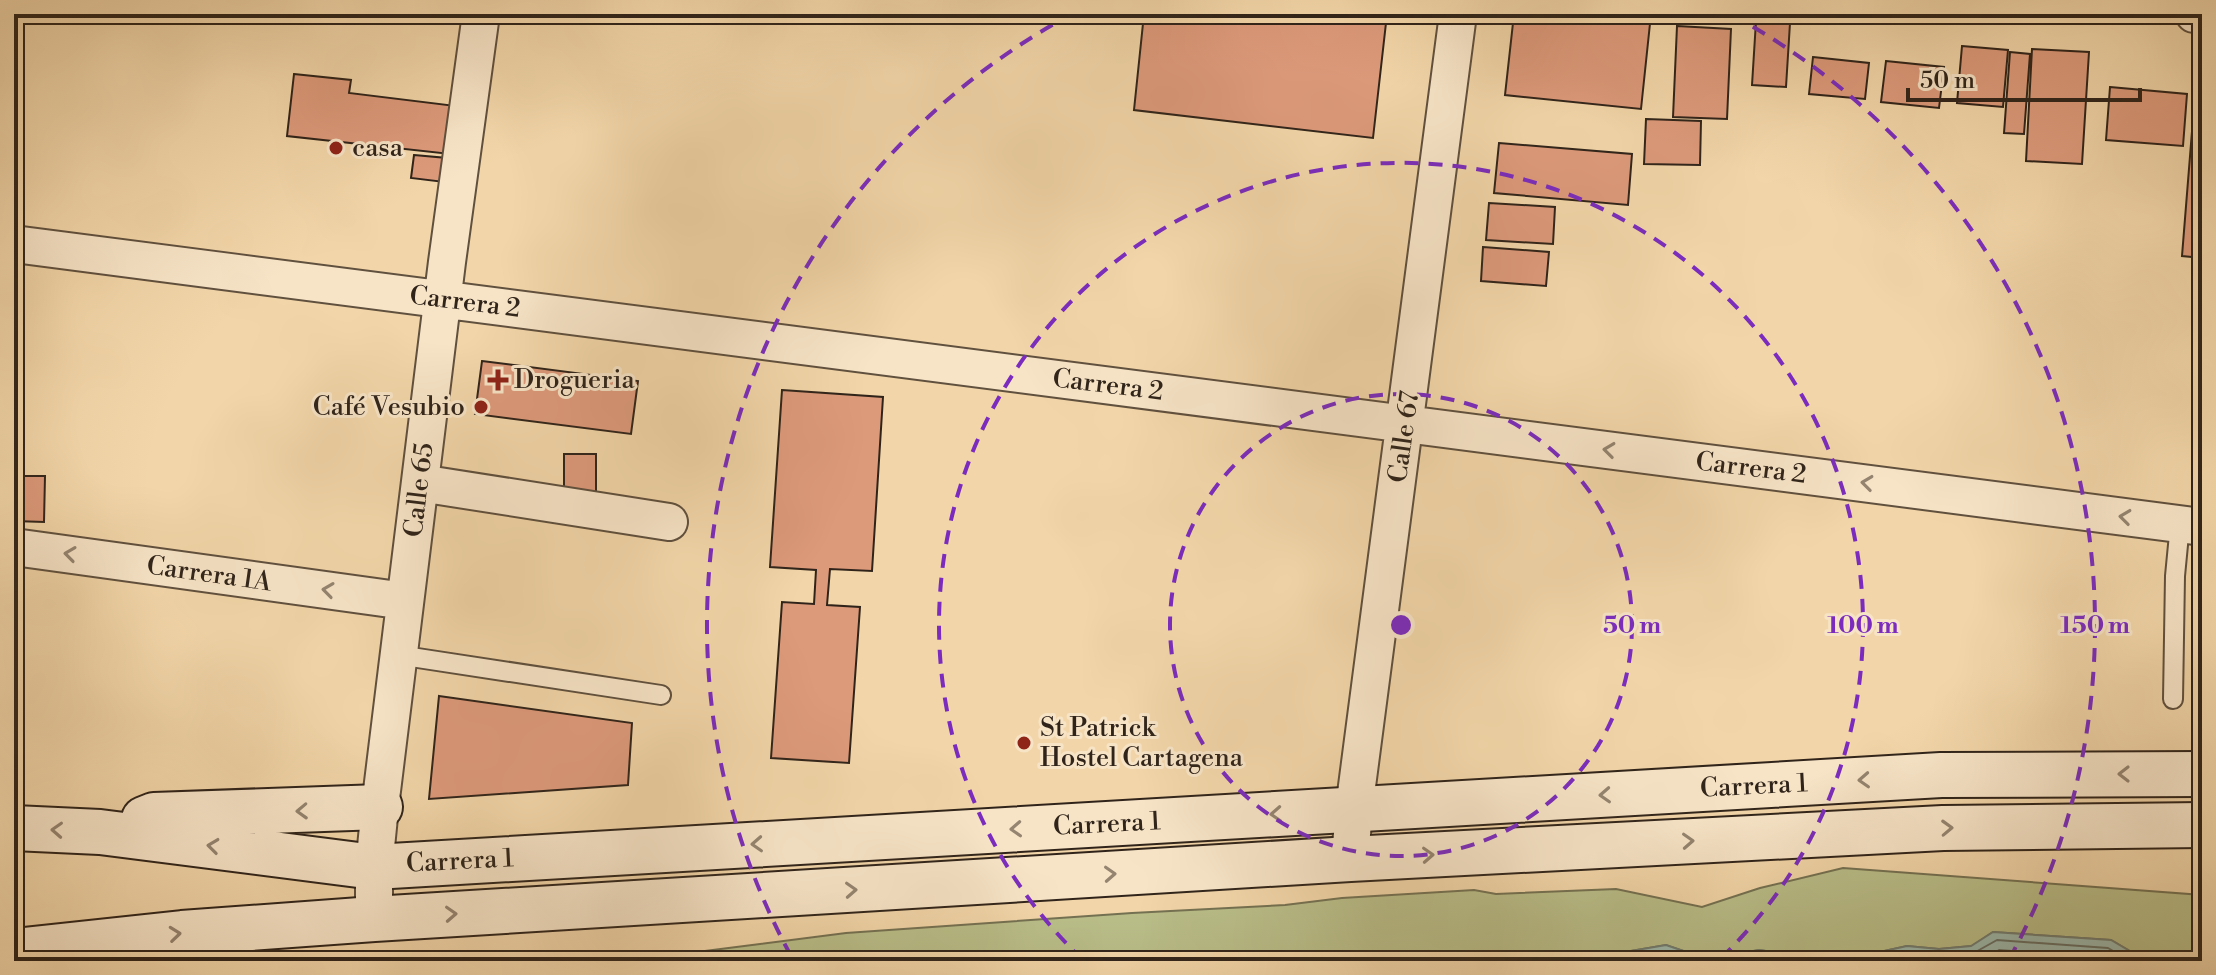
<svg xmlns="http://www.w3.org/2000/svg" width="2216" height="975" viewBox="0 0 2216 975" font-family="'Libre Bodoni',serif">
  <rect width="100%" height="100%" fill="#f2d6a9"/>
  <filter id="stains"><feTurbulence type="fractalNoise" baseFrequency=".0025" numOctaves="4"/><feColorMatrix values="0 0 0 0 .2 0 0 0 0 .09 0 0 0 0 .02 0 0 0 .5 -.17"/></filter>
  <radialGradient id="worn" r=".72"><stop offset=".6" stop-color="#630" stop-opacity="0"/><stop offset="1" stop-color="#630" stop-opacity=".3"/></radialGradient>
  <path fill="#b9be89" stroke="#747152" stroke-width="2" d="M1843 868 2202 895V953L2140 957 2111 940 1993 932 1972 946 1939 949 1907 946 1866 955 1808 957 1759 950 1707 959 1666 945 1572 961H687L705 951 846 933 1132 913 1285 905 1342 898 1474 890 1496 894 1616 889 1702 907 1760 888Z"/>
  <path fill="#9cb9ad" stroke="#717d72" stroke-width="2" d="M1993 932 2111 940 2140 957 2202 953V961H1572L1666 945 1707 959 1759 950 1808 957 1866 955 1907 946 1939 949 1971 946Z"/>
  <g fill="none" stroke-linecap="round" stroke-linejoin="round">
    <path stroke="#666e64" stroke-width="2" d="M1877 961 1908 954 1940 957 1972 954 1997 940 2108 948 2131 961
      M1982 961 1999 950 2104 958 2111 961"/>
  </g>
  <path fill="#dd9a7b" stroke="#30241a" stroke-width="2" d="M1144 14H1387L1373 138 1134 110Z
    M1514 14H1651L1641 109 1505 95Z
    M1756 21 1790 23 1786 87 1752 85Z
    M1677 26 1731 29 1727 119 1673 117Z
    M1962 46 2008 50 2003 107 1957 103Z
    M2032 49 2089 52 2082 164 2026 161Z
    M2010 52 2030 54 2024 134 2004 133Z
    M1813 57 1869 63 1865 99 1809 94Z
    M1886 61 1944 67 1939 108 1881 102Z
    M294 74 351 80 349 93 456 106 450 154 287 136Z
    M2110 87 2187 94 2183 146 2106 140Z
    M2195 94 2202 95V258L2182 256Z
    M1646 119 1701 121 1700 165 1644 164Z
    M1499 143 1632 154 1628 205 1494 193Z
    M414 155 447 158 444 182 411 178Z
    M1489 203 1555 207 1553 244 1486 240Z
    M1483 247 1549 252 1546 286 1481 281Z
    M482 361 638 381 631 434 475 414Z
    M782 390 883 397 872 571 830 569 827 605 860 607 849 763 771 758 782 602 814 604 816 570 770 567Z
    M564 454H596V497L564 495Z
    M14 476H45L44 522 14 521Z
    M439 696 632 723 628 785 429 799Z"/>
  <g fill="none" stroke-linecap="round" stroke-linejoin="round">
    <g stroke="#60503e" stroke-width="22">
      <path id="service" d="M398 655 661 695
        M2173 699 2175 576 2180 524"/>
    </g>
    <g stroke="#60503e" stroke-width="40">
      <path id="minor" d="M2194 14 2202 15
        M14 244 2202 527
        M420 483 669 522
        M14 547 405 601
        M1350 859 1354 809 1458 14
        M374 919V867L380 807 447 262 481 14"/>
    </g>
    <g stroke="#30241a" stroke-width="48">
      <path id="secondary" d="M144 819 154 815 380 807
        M14 828 100 832 374 867 1941 775 2202 774
        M14 951 182 933 374 919 1350 859 1943 828 2202 825"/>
    </g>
    <use href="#service" stroke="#f7e4c7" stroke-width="18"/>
    <use href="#minor" stroke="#f7e4c7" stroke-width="36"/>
    <use href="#secondary" stroke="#f7e4c7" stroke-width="44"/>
  </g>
  <defs><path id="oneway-chevron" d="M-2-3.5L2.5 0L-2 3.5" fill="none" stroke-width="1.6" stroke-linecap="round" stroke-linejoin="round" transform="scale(2)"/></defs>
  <g stroke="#948470">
    <use href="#oneway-chevron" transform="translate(1609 450) rotate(-173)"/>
    <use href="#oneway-chevron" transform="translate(1867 483) rotate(-173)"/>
    <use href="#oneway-chevron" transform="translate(2125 517) rotate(-173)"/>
    <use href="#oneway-chevron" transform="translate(70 554) rotate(-172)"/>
    <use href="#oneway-chevron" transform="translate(328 590) rotate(-172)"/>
    <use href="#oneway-chevron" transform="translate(2124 774) rotate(180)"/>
    <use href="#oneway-chevron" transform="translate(1864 780) rotate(177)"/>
    <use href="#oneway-chevron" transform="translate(1605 795) rotate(177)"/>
    <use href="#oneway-chevron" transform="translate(302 811) rotate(178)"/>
    <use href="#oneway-chevron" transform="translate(1276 814) rotate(177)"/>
    <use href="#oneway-chevron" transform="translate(1947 828) rotate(-2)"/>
    <use href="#oneway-chevron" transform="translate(1016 829) rotate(177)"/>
    <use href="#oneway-chevron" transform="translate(57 830) rotate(-177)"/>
    <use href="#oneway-chevron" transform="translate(1688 841) rotate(-3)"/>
    <use href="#oneway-chevron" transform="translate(757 844) rotate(177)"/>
    <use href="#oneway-chevron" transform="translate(213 846) rotate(-173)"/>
    <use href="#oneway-chevron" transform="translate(1428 855) rotate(-3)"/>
    <use href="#oneway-chevron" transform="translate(1110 874) rotate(-3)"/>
    <use href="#oneway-chevron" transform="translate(851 890) rotate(-3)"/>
    <use href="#oneway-chevron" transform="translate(451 914) rotate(-3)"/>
    <use href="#oneway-chevron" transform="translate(175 934) rotate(-6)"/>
  </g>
  <g fill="none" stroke="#7b2cbf" stroke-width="4" stroke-dasharray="14 10">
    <circle cx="1401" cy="625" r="231"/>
    <path d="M1083 960A462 462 0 1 1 1719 960"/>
    <path d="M791 956A694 694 0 0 1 1070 15M1732 15A694 694 0 0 1 2011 956"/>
  </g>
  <g fill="#8f2418" stroke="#f7e4c7" stroke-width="3">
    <circle cx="336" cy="148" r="8"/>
    <path d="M494 368h8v8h8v8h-8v8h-8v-8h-8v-8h8z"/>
    <circle cx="481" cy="407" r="8"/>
    <circle cx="1024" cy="743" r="8"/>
  </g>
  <g text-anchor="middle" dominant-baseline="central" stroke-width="6" stroke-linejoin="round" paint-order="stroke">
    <g font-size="26" fill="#30241a" stroke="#f7e4c7" text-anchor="start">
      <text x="352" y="148">casa</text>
      <text x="514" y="380">Drogueria</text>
      <text x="465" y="407" text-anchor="end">Café Vesubio</text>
      <text x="1040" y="728">St Patrick<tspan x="1040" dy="30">Hostel Cartagena</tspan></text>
    </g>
    <g font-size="26" fill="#30241a" stroke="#f7e4c7">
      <text transform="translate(465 302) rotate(7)">Carrera 2</text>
      <text transform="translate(1108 385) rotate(7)">Carrera 2</text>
      <text transform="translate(1404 437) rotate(-82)">Calle 67</text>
      <text transform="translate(1751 468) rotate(7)">Carrera 2</text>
      <text transform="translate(419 490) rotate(-83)">Calle 65</text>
      <text transform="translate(209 574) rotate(8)">Carrera 1A</text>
      <text transform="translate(1754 786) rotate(-3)">Carrera 1</text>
      <text transform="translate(1107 824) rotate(-3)">Carrera 1</text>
      <text transform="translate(460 861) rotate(-3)">Carrera 1</text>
    </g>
  </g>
  <circle cx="1401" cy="625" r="12" fill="#7b2cbf" stroke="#f7e4c7" stroke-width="4"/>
  <g font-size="24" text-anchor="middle" font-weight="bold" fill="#7b2cbf" stroke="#f7e4c7" stroke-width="6" stroke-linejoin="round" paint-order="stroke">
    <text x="1632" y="633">50 m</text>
    <text x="1863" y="633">100 m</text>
    <text x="2095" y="633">150 m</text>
  </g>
  <rect width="2216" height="975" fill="none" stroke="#f2d6a9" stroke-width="48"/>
  <rect x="16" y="16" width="2184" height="943" fill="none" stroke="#30241a" stroke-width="4"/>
  <rect x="24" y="24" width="2168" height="927" fill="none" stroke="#30241a" stroke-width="2"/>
  <path d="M1908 88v12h232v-12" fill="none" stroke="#30241a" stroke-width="4"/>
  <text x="1920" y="88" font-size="24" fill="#30241a" stroke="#f7e4c7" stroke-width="6" paint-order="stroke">50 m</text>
  <rect width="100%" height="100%" filter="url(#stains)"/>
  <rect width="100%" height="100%" fill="url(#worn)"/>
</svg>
